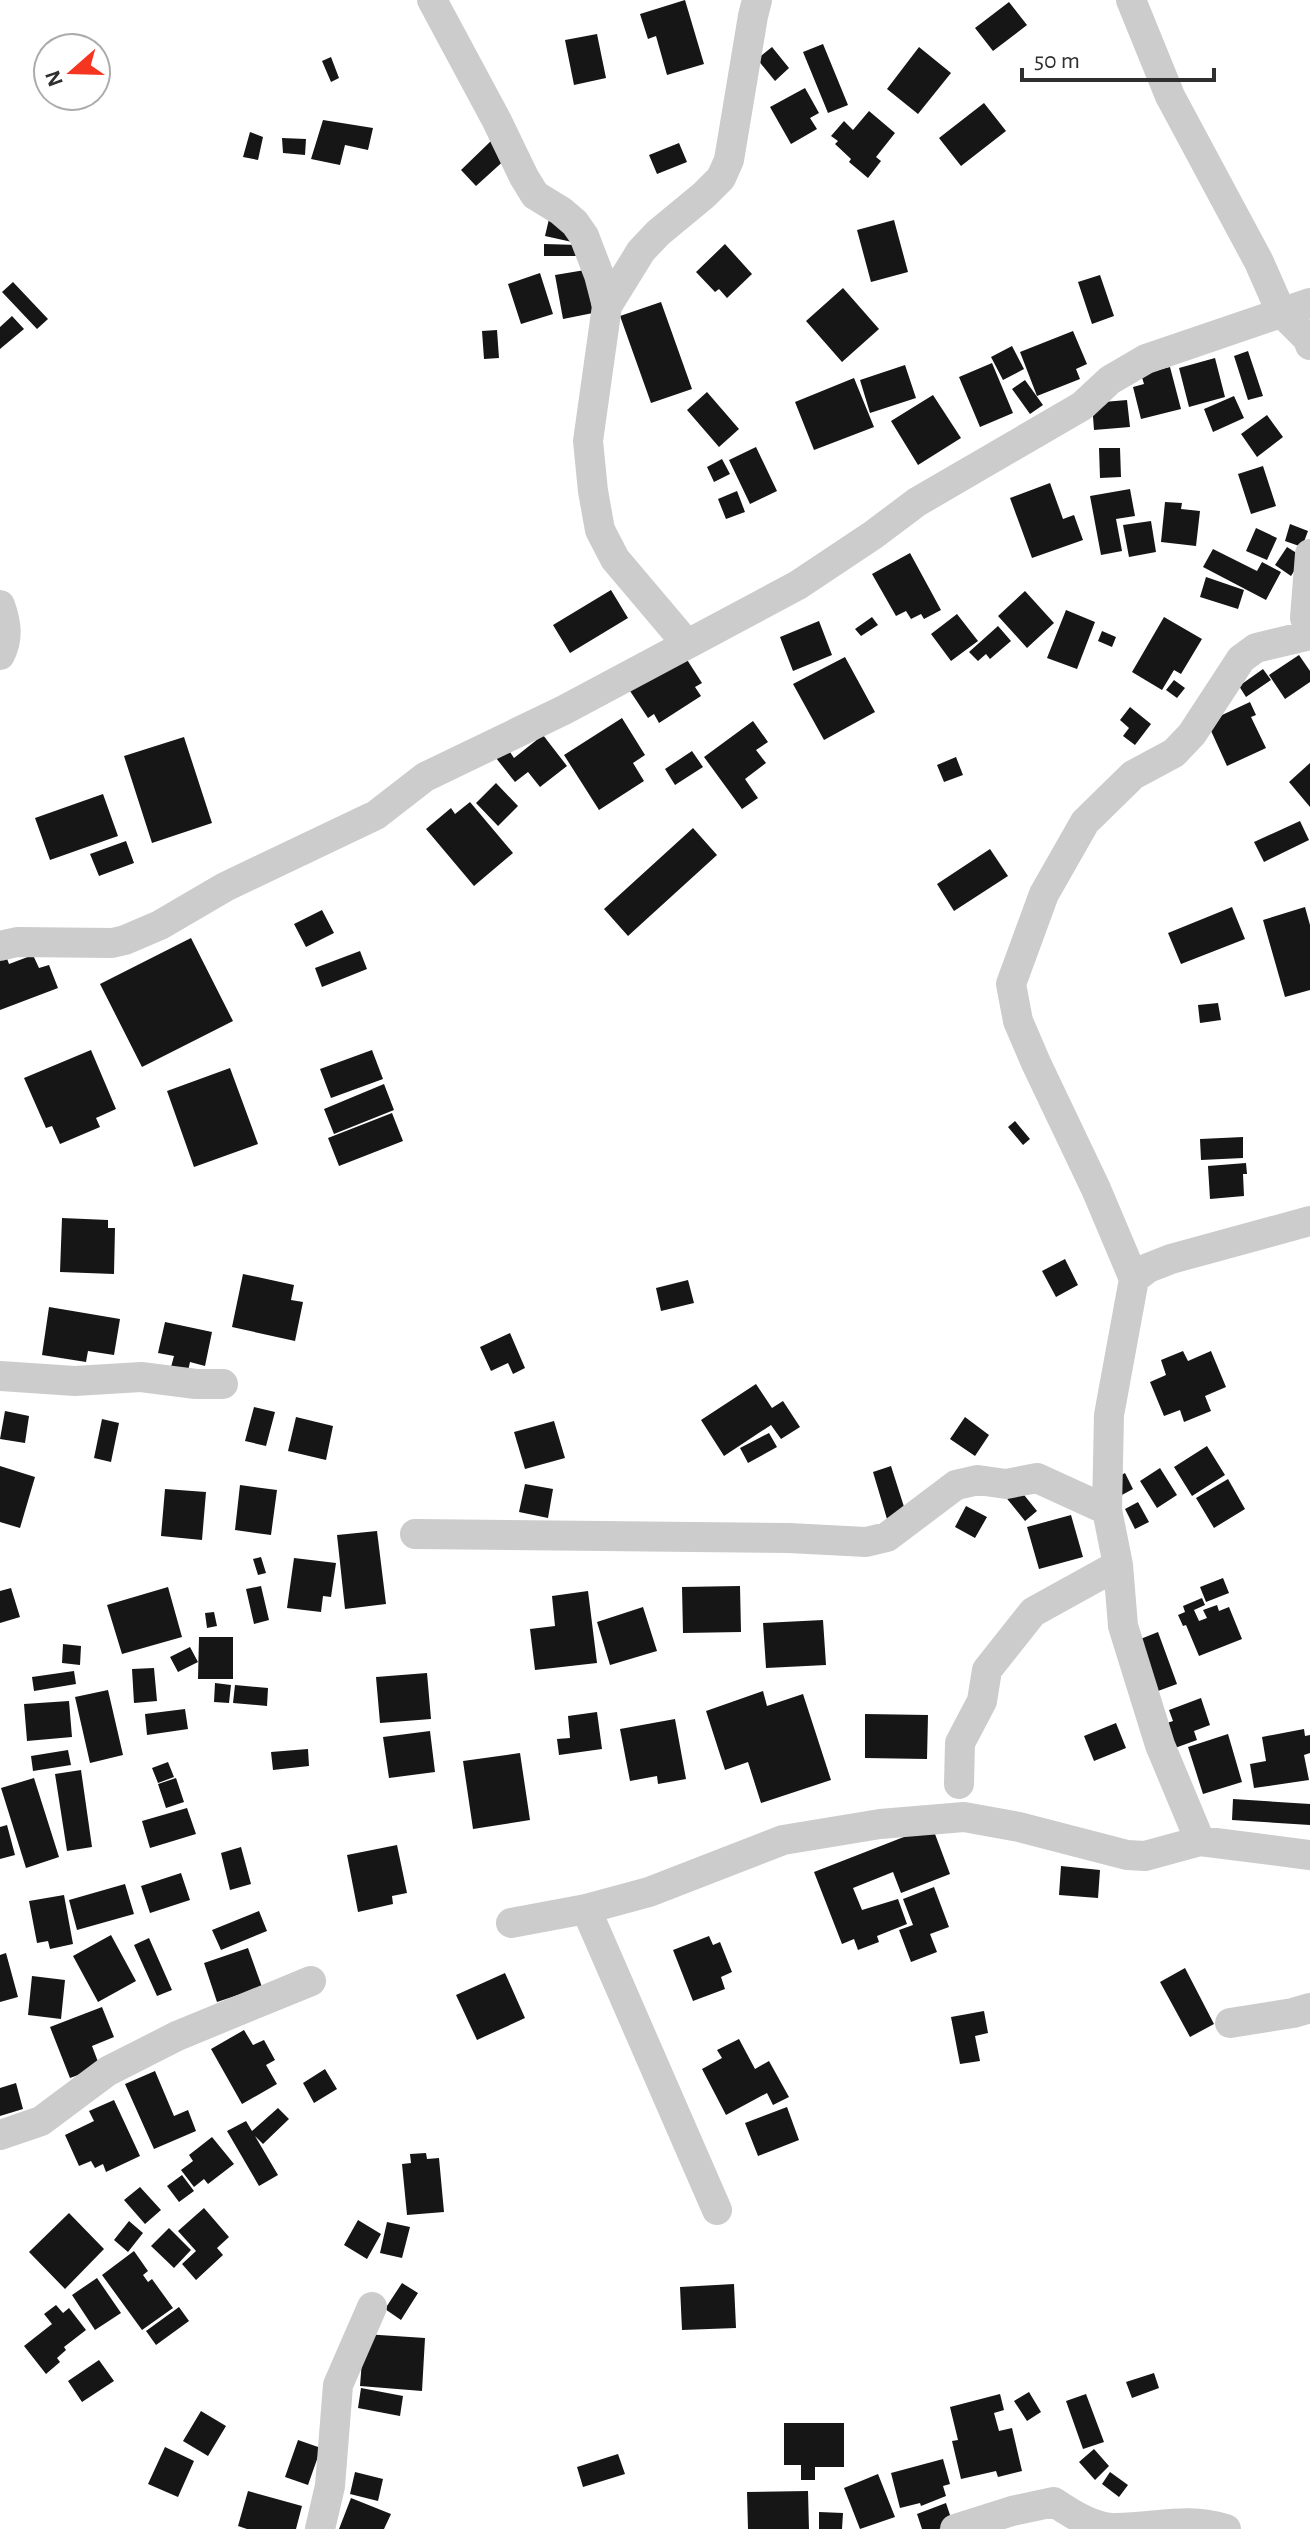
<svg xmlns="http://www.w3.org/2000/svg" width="1310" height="2529" viewBox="0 0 1310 2529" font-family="'Alegreya Sans',sans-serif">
  <rect width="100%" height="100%" fill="#fff"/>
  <path fill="#161616" d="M685 0 704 64 667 75 656 36 648 39 640 14Z
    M1009 2 1027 25 993 51 975 28Z
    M597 34 606 78 574 85 565 40Z
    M823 44 848 105 828 113 803 52Z
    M772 47 789 68 775 81 757 59Z
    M919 47 951 73 918 114 887 89Z
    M331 57 339 78 331 82 322 61Z
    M805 88 819 113 810 118 817 129 791 144 770 107Z
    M984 103 1006 131 961 166 939 138Z
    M869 111 895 133 876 157 881 161 868 178 849 162 851 159 835 144 838 141 831 136 844 121 853 130Z
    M323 120 373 128 368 150 345 145 340 165 311 159Z
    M250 132 263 137 258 160 243 157Z
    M282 138 306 139 305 155 283 153Z
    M492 140 508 157 476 186 461 170Z
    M679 143 687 162 657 174 649 155Z
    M549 219 576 225 572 242 545 236Z
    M894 220 908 272 871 282 857 230Z
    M544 244 579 245V256H544Z
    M725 244 752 274 727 298 719 289 715 292 696 272Z
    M585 270 593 313 563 319 555 275Z
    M540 273 553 314 521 324 508 284Z
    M1100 275 1114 316 1092 324 1078 282Z
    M13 282 48 319 37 329 2 292Z
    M843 288 879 329 842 362 806 321Z
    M661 302 692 389 651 403 620 316Z
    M12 316 24 329 0 349V327Z
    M497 330 499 358 484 359 482 331Z
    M1073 331 1087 364 1076 369 1080 379 1037 396 1020 352Z
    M1012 346 1024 369 1003 380 991 357Z
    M1248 351 1263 396 1248 400 1234 356Z
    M1215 358 1225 397 1189 407 1179 368Z
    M992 363 1013 413 980 427 959 377Z
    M905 365 916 398 870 413 860 380Z
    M1170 367 1181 409 1141 419 1133 387 1144 384 1141 374Z
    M854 378 874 427 814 450 795 402Z
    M1025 380 1043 405 1030 414 1012 389Z
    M707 392 739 429 719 447 687 410Z
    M933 395 961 438 918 465 891 421Z
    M1234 396 1244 418 1213 432 1204 409Z
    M1127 400 1130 427 1094 430 1092 403Z
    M1267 415 1283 437 1257 457 1241 434Z
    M756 447 777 491 750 504 729 460Z
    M1099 448H1120L1121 477 1100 478Z
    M722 459 730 474 714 482 707 467Z
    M1263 466 1276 506 1251 514 1238 474Z
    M1050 483 1063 519 1074 515 1083 540 1032 558 1010 498Z
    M1130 489 1135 516 1116 519 1122 551 1101 555 1090 496Z
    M737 491 745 512 726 519 718 499Z
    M1165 502 1182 503 1181 509 1200 511 1196 546 1161 542Z
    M1151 521 1156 552 1129 557 1123 525Z
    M1290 524 1308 531 1302 547 1285 541Z
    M1256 528 1277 538 1267 560 1246 551Z
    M1287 547 1303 557 1291 576 1275 565Z
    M1213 549 1257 571 1262 562 1281 572 1266 600 1203 567Z
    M910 553 941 610 924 619 921 614 911 619 906 611 896 616 872 574Z
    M1206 577 1244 590 1238 609 1200 597Z
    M611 590 628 618 570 653 553 625Z
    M1025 591 1054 623 1027 648 998 616Z
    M1066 610 1095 622 1077 669 1047 658Z
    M957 614 978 641 951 661 931 634Z
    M872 617 878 625 861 636 855 629Z
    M1164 617 1202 639 1181 674 1174 670 1162 690 1132 672Z
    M819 621 832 655 793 671 780 637Z
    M998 626 1011 641 990 659 986 654 978 661 969 652Z
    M1102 631 1116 637 1112 647 1098 641Z
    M684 655 702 683 695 687 701 696 659 723 654 714 648 718 630 691Z
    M1299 655 1310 671V682L1285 699 1269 675Z
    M845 657 875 712 824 740 793 684Z
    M1263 669 1271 680 1246 697 1239 686Z
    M1174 680 1185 688 1177 698 1166 690Z
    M1250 702 1256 715 1251 717 1266 748 1227 766 1207 722Z
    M1130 707 1151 724 1135 745 1123 736 1129 728 1120 720Z
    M622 718 645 755 633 763 644 781 599 810 564 755Z
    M753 721 768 742 756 750 766 763 745 779 758 798 742 809 704 757Z
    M543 735 567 766 540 787 528 772 515 782 496 758 508 749 514 758Z
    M184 737 212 823 152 843 124 756Z
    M692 751 703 767 675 785 665 769Z
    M956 757 963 775 944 782 937 765Z
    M1310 763V807L1289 782Z
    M496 783 518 806 498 826 476 803Z
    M103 794 118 836 50 860 35 818Z
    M470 802 513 853 474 886 426 829 451 808 455 814Z
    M1300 821 1309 840 1264 862 1254 842Z
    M693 828 717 855 628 936 604 909Z
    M126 841 134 863 99 876 90 854Z
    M990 849 1008 876 954 911 937 884Z
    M1232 907 1245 939 1181 964 1168 933Z
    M1305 907 1310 925V990L1285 997 1263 920Z
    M322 910 334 933 306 947 294 924Z
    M191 938 233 1021 142 1067 100 984Z
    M360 951 367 969 322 987 315 968Z
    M33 955 39 968 49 965 58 988 0 1010V958L6 956 9 964Z
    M1218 1003 1221 1020 1200 1023 1198 1005Z
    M91 1050 116 1109 96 1118 100 1127 60 1144 52 1126 46 1128 24 1078Z
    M372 1050 383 1079 331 1098 320 1069Z
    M230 1068 258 1144 194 1167 167 1091Z
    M384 1084 394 1110 334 1134 324 1109Z
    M392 1113 403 1141 339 1166 328 1138Z
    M1015 1121 1030 1139 1023 1145 1008 1127Z
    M1243 1137V1158L1201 1160 1200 1139Z
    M1246 1163 1247 1174H1243L1244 1196 1210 1199 1208 1166Z
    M62 1218 108 1220V1228H115L114 1274 60 1272Z
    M1065 1259 1078 1285 1056 1297 1042 1271Z
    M243 1274 294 1285 291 1300 303 1302 295 1341 232 1327Z
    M688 1280 694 1303 661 1311 656 1288Z
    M49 1307 120 1319 114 1355 88 1351 86 1362 42 1355Z
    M165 1322 212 1332 205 1366 190 1362 188 1371 171 1367 174 1356 158 1353Z
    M510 1333 525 1368 513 1374 508 1363 491 1371 480 1347Z
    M1183 1351 1188 1361 1211 1351 1226 1387 1205 1396 1211 1411 1184 1422 1180 1410 1164 1416 1150 1382 1166 1375 1161 1360Z
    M756 1384 772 1408 783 1401 800 1427 781 1439 771 1425 724 1456 701 1420Z
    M254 1407 275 1412 266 1446 245 1441Z
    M5 1411 29 1416 25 1443 0 1439Z
    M296 1417 333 1426 326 1460 288 1451Z
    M965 1417 989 1435 975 1456 950 1439Z
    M102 1419 119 1423 111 1462 94 1458Z
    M554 1421 565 1458 525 1469 514 1432Z
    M769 1433 777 1447 748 1463 740 1448Z
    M1207 1446 1225 1475 1192 1496 1174 1467Z
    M0 1466 35 1477 20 1528 0 1522Z
    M891 1466 906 1513 887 1519 873 1472Z
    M1160 1468 1177 1495 1157 1508 1140 1481Z
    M1125 1473 1133 1489 1120 1496 1112 1480Z
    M1228 1479 1245 1509 1214 1528 1196 1498Z
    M525 1484 553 1489 548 1518 519 1512Z
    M240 1485 277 1490 271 1535 235 1530Z
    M1016 1485 1037 1511 1025 1521 1004 1495Z
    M165 1489 206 1492 202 1540 161 1536Z
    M1138 1502 1149 1522 1135 1529 1125 1509Z
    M966 1506 987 1517 975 1538 955 1527Z
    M1071 1515 1083 1557 1039 1569 1027 1527Z
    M377 1531 386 1604 345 1609 337 1535Z
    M261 1557 266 1573 258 1575 253 1559Z
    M294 1558 336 1563 331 1597 323 1596 321 1612 287 1608Z
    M1223 1578 1229 1593 1206 1602 1200 1587Z
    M261 1586 269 1620 254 1624 246 1589Z
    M740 1586 741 1632 683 1633 682 1587Z
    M168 1587 182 1637 122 1654 107 1605Z
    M11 1588 20 1617 0 1623V1591Z
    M588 1591 597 1663 535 1670 530 1629 555 1626 552 1596Z
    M1202 1598 1205 1605 1194 1610 1199 1621 1207 1618 1203 1610 1217 1605 1219 1611 1229 1607 1242 1639 1199 1656 1186 1625 1183 1626 1178 1615 1185 1612 1183 1606Z
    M643 1607 657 1651 610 1665 597 1622Z
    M214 1612 217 1626 207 1628 205 1613Z
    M823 1620 826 1665 766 1668 763 1623Z
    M1158 1632 1177 1684 1158 1691 1138 1640Z
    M199 1637H233V1679H198Z
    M63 1644 81 1646 80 1665 62 1663Z
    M190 1647 198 1662 178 1672 170 1657Z
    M154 1668 157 1701 134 1703 132 1669Z
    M74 1671 76 1684 34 1691 32 1677Z
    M427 1673 431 1719 380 1723 376 1677Z
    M215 1683 231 1685 229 1703 214 1702Z
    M235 1685 268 1688 267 1706 233 1703Z
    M108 1690 123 1755 90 1763 75 1697Z
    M763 1691 767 1706 803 1694 831 1780 761 1803 748 1762 725 1770 706 1711Z
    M1201 1698 1210 1725 1194 1731 1197 1740 1175 1748 1167 1723 1173 1721 1169 1710Z
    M69 1701 72 1737 27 1741 24 1704Z
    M185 1709 188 1729 147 1735 145 1714Z
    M597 1712 602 1749 559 1755 557 1739 570 1738 568 1716Z
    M865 1714 928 1715 927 1759 865 1758Z
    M675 1719 686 1779 658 1784 657 1776 630 1781 620 1729Z
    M1116 1723 1126 1748 1094 1761 1084 1736Z
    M1304 1729 1305 1736 1310 1735V1753L1304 1755 1309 1780 1254 1788 1250 1764 1266 1761 1262 1737Z
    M430 1731 435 1772 389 1778 383 1737Z
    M1228 1734 1242 1782 1203 1794 1188 1747Z
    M308 1749 309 1766 273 1770 271 1752Z
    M68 1750 71 1765 33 1771 31 1756Z
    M520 1753 530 1820 473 1829 463 1761Z
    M168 1762 174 1777 158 1783 152 1768Z
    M81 1770 92 1847 67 1851 55 1774Z
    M34 1778 59 1857 26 1868 1 1788Z
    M176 1778 184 1802 166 1808 158 1784Z
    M1233 1799 1310 1804V1825L1232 1820Z
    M187 1808 196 1834 150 1848 142 1821Z
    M7 1825 15 1855 0 1859V1827Z
    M932 1826 950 1874 901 1893 893 1872 853 1888 862 1910 898 1899 907 1924 877 1936 879 1942 858 1950 854 1939 842 1944 814 1872Z
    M397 1845 407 1893 392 1896 393 1904 358 1912 347 1855Z
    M241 1847 251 1884 230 1890 221 1853Z
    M1061 1866 1100 1870 1098 1898 1059 1895Z
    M181 1873 190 1900 150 1913 141 1886Z
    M125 1884 134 1914 77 1930 69 1900Z
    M934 1887 949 1927 930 1934 937 1952 911 1962 899 1930 913 1925 903 1899Z
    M64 1895 73 1944 50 1949 48 1941 37 1943 29 1901Z
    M259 1911 267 1931 221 1950 212 1930Z
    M111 1935 136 1981 98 2002 73 1956Z
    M709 1936 713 1945 720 1942 732 1972 721 1977 725 1989 693 2001 673 1950Z
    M149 1938 172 1990 157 1996 134 1945Z
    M248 1948 262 1987 217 2002 204 1963Z
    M6 1953 18 1997 0 2002V1955Z
    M1185 1968 1214 2024 1190 2037 1160 1982Z
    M505 1973 525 2018 477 2040 456 1995Z
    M32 1976 65 1980 61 2019 28 2015Z
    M102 2007 114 2037 92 2046 100 2067 70 2078 50 2027Z
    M984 2011 988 2033 975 2036 980 2061 960 2064 951 2017Z
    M244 2030 253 2045 264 2040 275 2060 266 2065 277 2084 242 2104 211 2049Z
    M739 2039 755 2069 769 2061 789 2097 773 2105 767 2093 726 2115 702 2069 722 2058 717 2050Z
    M325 2069 337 2089 314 2103 303 2083Z
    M155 2071 174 2116 188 2110 196 2131 154 2149 125 2084Z
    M16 2083 23 2109 0 2116V2088Z
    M114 2100 140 2156 106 2172 103 2164 95 2168 91 2161 79 2166 65 2135 94 2121 89 2111Z
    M787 2107 799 2140 758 2156 745 2123Z
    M278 2108 289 2119 263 2144 255 2136 278 2175 259 2186 227 2131 246 2121 252 2131Z
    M212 2137 234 2164 208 2184 204 2179 194 2187 181 2170 193 2161 189 2155Z
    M426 2153 427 2159 439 2158 444 2212 407 2215 402 2164 411 2163 410 2154Z
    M182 2175 194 2191 179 2202 167 2186Z
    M140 2187 161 2210 145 2224 124 2200Z
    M204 2208 229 2237 217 2248 223 2255 196 2280 182 2264 196 2251 178 2231Z
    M69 2213 104 2249 65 2289 29 2252Z
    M358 2220 381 2234 367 2259 344 2245Z
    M129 2221 143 2233 128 2252 114 2240Z
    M387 2222 410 2227 402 2258 380 2253Z
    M169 2228 191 2250 174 2268 151 2246Z
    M134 2251 148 2271 143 2275 148 2282 152 2279 173 2308 142 2330 102 2275Z
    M97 2278 121 2313 95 2330 72 2295Z
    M402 2283 418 2293 401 2320 385 2309Z
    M734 2284 736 2328 682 2330 680 2287Z
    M56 2305 63 2313 69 2308 86 2330 64 2347 66 2350 57 2358 60 2362 46 2374 24 2346 52 2324 44 2314Z
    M179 2307 189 2321 156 2345 146 2331Z
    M364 2334 425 2338 422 2391 360 2386Z
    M99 2360 114 2381 82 2402 68 2381Z
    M1154 2373 1159 2388 1132 2398 1126 2382Z
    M361 2388 403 2396 400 2416 358 2408Z
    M1029 2392 1041 2412 1027 2421 1014 2401Z
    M1000 2394 1004 2410 994 2413 999 2431 1012 2428 1022 2471 998 2477 996 2471 961 2479 952 2441 958 2440 950 2407Z
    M1086 2394 1104 2442 1083 2449 1066 2401Z
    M201 2411 226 2426 208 2456 183 2441Z
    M784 2423H844V2467H815V2480H801V2465H784Z
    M298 2440 321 2448 308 2485 285 2477Z
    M165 2447 194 2461 178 2497 148 2484Z
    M1094 2449 1109 2466 1095 2480 1079 2462Z
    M618 2454 625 2474 583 2487 577 2467Z
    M943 2459 950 2484 943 2486 946 2496 921 2506 920 2503 900 2508 891 2473Z
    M355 2472 383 2479 378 2501 350 2494Z
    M1110 2472 1128 2485 1119 2497 1102 2484Z
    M878 2474 895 2517 860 2529 844 2488Z
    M248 2491 302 2506 296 2529H247L238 2526Z
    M808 2491 809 2529H748L747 2492Z
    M351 2498 391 2514 384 2529H339Z
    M946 2503 953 2524 939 2529H922L917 2514Z
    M819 2512 843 2513 842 2529H819Z"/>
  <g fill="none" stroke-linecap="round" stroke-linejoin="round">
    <path stroke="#ccc" stroke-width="30" d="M432 0 497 121 524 177 535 195 561 211 575 223 584 236 599 275 607 306 588 441 593 491 600 530 615 559 686 643
      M1131 0 1170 96 1259 262 1281 312 1308 339 1310 345
      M607 306 641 251 658 233 704 195 721 178 729 160 753 16 757 0
      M1310 554 1305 618 1310 632
      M0 605C6 622 9 638 0 655
      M0 946 17 942 112 943 125 940 160 925 225 887 376 815 425 777 564 710 798 585 873 535 917 502 1082 406 1110 380 1146 359 1310 303
      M1134 1279 1096 1189 1036 1063 1018 1021 1011 984 1044 894 1085 822 1133 775 1174 753 1192 734 1241 659 1256 648 1310 635
      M0 1376 75 1381 141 1377 196 1384H223
      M415 1534 789 1538 866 1542 887 1537 956 1485 978 1480 1006 1484 1037 1478 1107 1510
      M959 1784 960 1743 982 1701 987 1670 1033 1612 1118 1565
      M1200 1841 1160 1745 1123 1626 1118 1565 1107 1510 1109 1415 1134 1279 1148 1268 1171 1259 1310 1221
      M586 1909 717 2210
      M511 1923 586 1909 649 1892 783 1840 880 1824 964 1817 1019 1827 1127 1855 1145 1856 1200 1841 1310 1855
      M1230 2023 1293 2013 1310 2008
      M0 2135 41 2121 108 2071 177 2036 311 1981
      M320 2529 330 2486 338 2385 372 2307
      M955 2529 1012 2511 1054 2502C1070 2513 1092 2527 1112 2528 1154 2529 1184 2516 1226 2529"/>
  </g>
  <g transform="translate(72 72) rotate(250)"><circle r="38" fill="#ffffff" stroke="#acacac" stroke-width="2"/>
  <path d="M0-6L14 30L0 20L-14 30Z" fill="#f63521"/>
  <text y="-12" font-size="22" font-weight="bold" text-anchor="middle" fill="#2f2f2f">N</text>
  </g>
  <path d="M1022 68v12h192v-12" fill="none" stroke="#2f2f2f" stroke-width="4"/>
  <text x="1034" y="68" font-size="24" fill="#2f2f2f" stroke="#ffffff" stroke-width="6" paint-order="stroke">50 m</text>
</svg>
